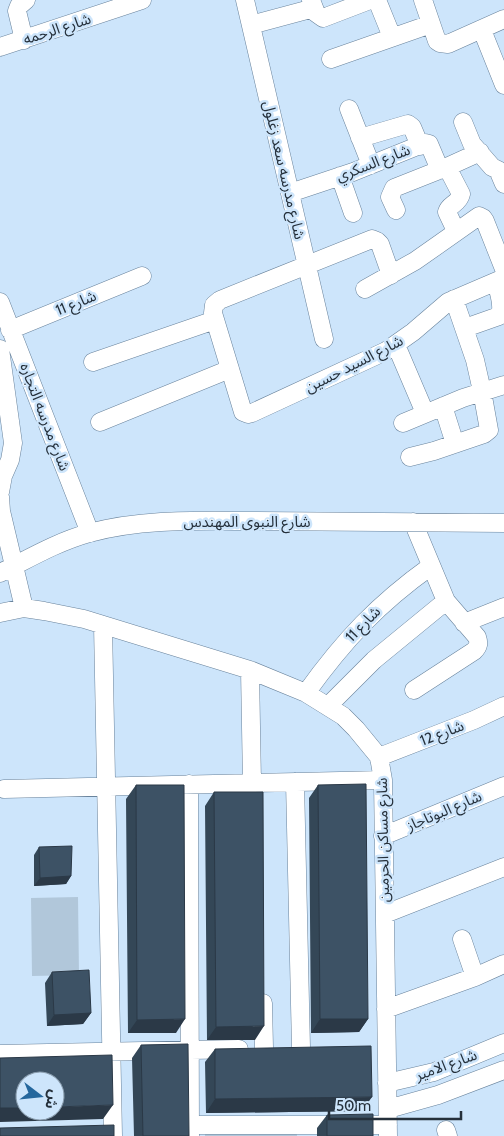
<svg xmlns="http://www.w3.org/2000/svg" width="504" height="1136" viewBox="0 0 504 1136" font-family="Cabin,'Noto Sans Arabic',sans-serif">
  <rect width="100%" height="100%" fill="#cde5fb"/>
  <path fill="#b1c7da" d="M78 897 79 975 32 976 31 898Z
    M296 1125 297 1136H205V1126Z"/>
  <g fill="none" stroke-linecap="round" stroke-linejoin="round">
    <g stroke="#69839c" stroke-width="19">
      <path id="minor" d="M245 0 324 339
        M311 0 316 13 323 18 370 0
        M377 0 392 37
        M423 0 437 41 440 43 448 44 504 19
        M251 25 314 8
        M482 30 504 85
        M24 40 17 11 19 6 26 0
        M0 47 142 0
        M331 59 431 24
        M349 109 371 165
        M463 122 472 144 492 167 498 170 504 184
        M360 138 408 124 412 127 420 146
        M447 167 461 194C459 204 449 204 447 212L456 231
        M340 176 353 213
        M290 193 353 172 425 143 429 144 440 170
        M396 210 390 197 394 188 447 167 480 152
        M391 275 380 244 377 241 372 239 220 300 214 305 213 313 243 412 248 414 252 413 386 351 413 332 448 302 504 278
        M365 289 415 261 479 216 483 218 485 221 504 269
        M0 302 90 533
        M465 328 499 316C504 308 499 292 496 282
        M10 330 142 276
        M396 345 425 413
        M0 349 13 443 10 460 3 476 0 492
        M93 362 215 320
        M443 406 455 444
        M100 422 230 369
        M403 423 463 398 504 385
        M410 457 434 451 484 434 489 430 482 391 475 360 454 299
        M0 497 1 511 24 608
        M413 522 446 601 477 637C479 643 479 646 474 651L414 690
        M0 573C30 558 57 542 89 533 144 518 202 521 258 521 340 521 422 522 504 523
        M0 613 24 608 44 611 84 619 250 670 306 693 343 716 356 729 379 757 383 780 388 1136
        M464 623 504 607
        M103 625 113 1136
        M250 670 252 783
        M306 693C344 640 378 604 431 566
        M328 706 374 660 446 601
        M379 757 474 720 504 706
        M295 782 301 1048
        M189 784 190 1136
        M4 789 383 780
        M383 836 504 786
        M385 914 504 867
        M462 939 475 977
        M263 1003 264 1048
        M386 1009 475 977 504 964
        M0 1054 239 1049
        M387 1083 434 1072 504 1043
        M388 1109 438 1095 504 1070
        M190 1125H388
        M446 1130 448 1136"/>
    </g>
    <use href="#minor" stroke="#fff" stroke-width="18"/>
  </g>
  <path fill="#344757" d="M136 785 176 1033H128L126 799Z
    M318 785 368 1019 359 1032 311 1033 309 798Z
    M214 792 255 1040H207L205 806Z
    M39 847 71 876 66 884 34 886V855Z
    M52 972 91 1013 83 1024 47 1026 45 983Z
    M141 1045 189 1136H134L132 1058Z
    M215 1049 362 1111 206 1113 205 1062Z
    M327 1115 373 1136H317V1128Z"/>
  <path fill="#2b3947" d="M71 876 66 884 34 886 40 878Z
    M91 1013 83 1024 47 1026 54 1015Z
    M185 1019 176 1033H128L137 1020Z
    M320 1019H368L359 1032 311 1033Z
    M264 1026 255 1040H207L216 1027Z
    M372 1097 362 1111 206 1113 215 1099Z
    M113 1105 103 1119 0 1122V1108H25V1111H55V1107Z"/>
  <path fill="#3d5265" stroke="#2b3947" d="M366 784 368 1019H320L318 785Z
    M136 785H184L185 1019 137 1020Z
    M214 792H263L264 1026 216 1027Z
    M72 846 71 876 40 878 39 847Z
    M89 970 91 1013 54 1015 52 972Z
    M188 1044 189 1136H143L141 1045Z
    M371 1046 372 1097 215 1099V1049Z
    M112 1055 113 1105 55 1107V1081H25V1108H0V1058Z
    M373 1114V1136H327V1115Z
    M114 1125V1136H0V1128Z"/>
  <g text-anchor="middle" dominant-baseline="central" stroke-width="5" stroke-linejoin="round" paint-order="stroke">
    <g font-size="15" fill="#25303b" stroke="#cde5fb">
      <text transform="translate(57 29) rotate(-18)">شارع الرحمه</text>
      <text transform="translate(373 163) rotate(-21)">شارع السكري</text>
      <text transform="translate(284 170) rotate(77)">شارع مدرسه سعد زغلول</text>
      <text transform="translate(76 303) rotate(-22)">شارع 11</text>
      <text transform="translate(354 364) rotate(-27)">شارع السيد حسين</text>
      <text transform="translate(45 417) rotate(69)">شارع مدرسه التجاره</text>
      <text x="247" y="522">شارع النبوى المهندس</text>
      <text transform="translate(363 624) rotate(-46)">شارع 11</text>
      <text transform="translate(442 733) rotate(-21)">شارع 12</text>
      <text transform="translate(444 811) rotate(-23)">شارع البوتاجاز</text>
      <text transform="translate(383 840) rotate(-91)">شارع مساكن الحرمين</text>
      <text transform="translate(446 1065) rotate(-20)">شارع الامير</text>
    </g>
  </g>
  <g transform="translate(40 1096) rotate(106)"><circle r="24" fill="#cde5fb" stroke="#8a9dae"/>
  <path d="M0-4L9 19L0 12L-9 19Z" fill="#24679d"/>
  <text y="-8" font-size="14" font-weight="bold" text-anchor="middle" fill="#25303b">ش</text>
  </g>
  <path d="M329 1111v8h132v-8" fill="none" stroke="#25303b" stroke-width="2.5"/>
  <text x="336" y="1111" font-size="15" fill="#25303b" stroke="#cde5fb" stroke-width="4" paint-order="stroke">50 m</text>
</svg>
